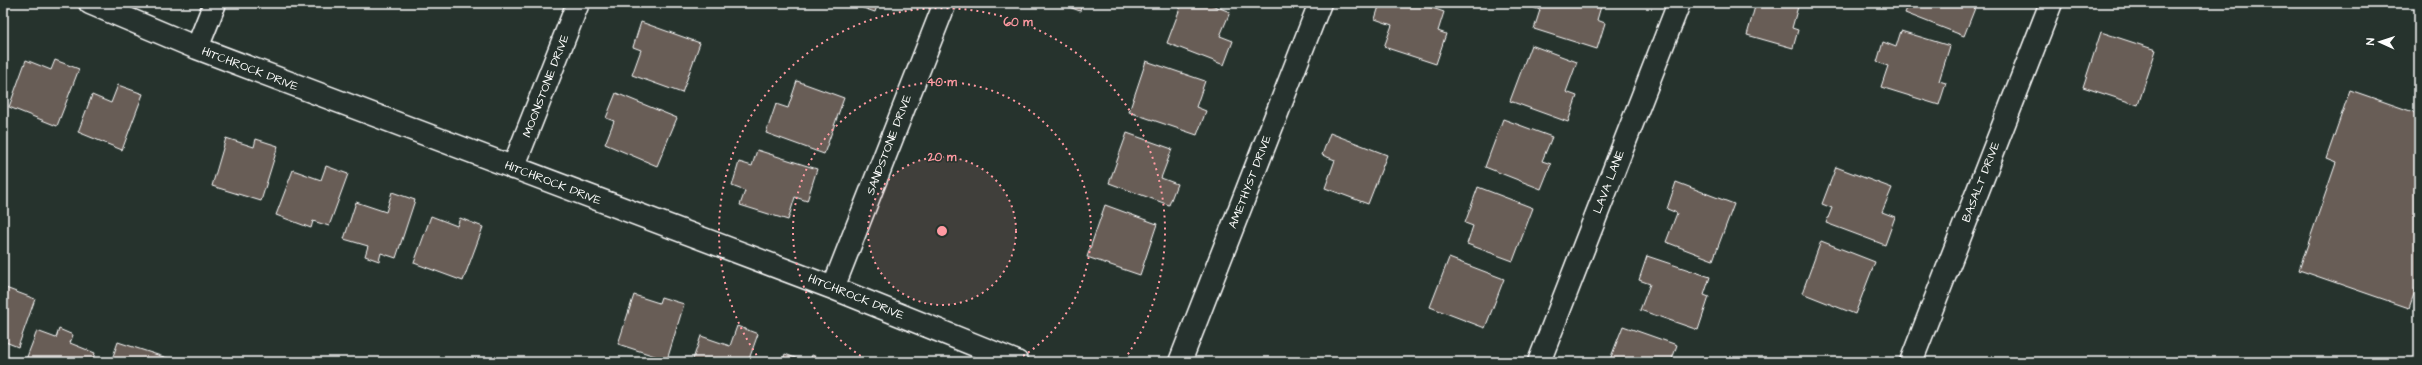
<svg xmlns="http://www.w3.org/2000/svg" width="2422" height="365" viewBox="0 0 2422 365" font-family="'Architects Daughter',sans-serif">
  <rect width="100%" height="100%" fill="#26332d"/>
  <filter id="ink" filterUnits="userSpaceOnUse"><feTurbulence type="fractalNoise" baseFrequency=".025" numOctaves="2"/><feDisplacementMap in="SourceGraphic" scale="8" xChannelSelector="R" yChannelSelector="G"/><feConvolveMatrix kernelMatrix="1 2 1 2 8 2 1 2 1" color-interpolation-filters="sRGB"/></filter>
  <g filter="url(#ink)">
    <path fill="#685d56" stroke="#fff" d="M848 3H878L875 12Z
      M1058 3H1082L1080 11Z
      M1182 3H1207L1230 12 1220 36 1233 41 1224 65 1167 43Z
      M1380 3H1418L1444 12 1438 31 1446 34 1436 64 1384 47 1392 25 1375 19Z
      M1534 3H1602L1597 20 1605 23 1597 49 1534 29 1540 10 1532 7Z
      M1756 3H1799L1792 28 1798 30 1793 48 1747 35Z
      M1909 3H1977L1964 36 1905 13Z
      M641 22 700 43 682 93 632 75 641 50 633 47Z
      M1901 31 1950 46 1939 81 1946 83 1939 105 1881 87 1888 66 1877 62 1883 42 1896 47Z
      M2101 32 2156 50 2138 105 2083 87Z
      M1531 45 1577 62 1566 92 1577 96 1568 122 1510 101Z
      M26 60 51 70 55 60 79 69 57 126 9 107Z
      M1146 61 1205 81 1196 107 1206 111 1197 135 1129 112Z
      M797 81 844 98 824 154 766 133 776 104 788 108Z
      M118 85 143 94 122 150 78 132 92 95 111 103Z
      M2350 90 2419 114V280L2409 308 2299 270 2336 163 2326 159Z
      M616 93 677 118 657 166 605 144 614 121 606 118Z
      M1503 119 1552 137 1542 161 1551 164 1541 189 1485 167Z
      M1127 133 1172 149 1161 178 1177 184 1169 205 1109 183Z
      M1330 133 1387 155 1368 204 1325 188 1335 160 1322 155Z
      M226 138 254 147 256 139 278 146 261 201 212 186Z
      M757 150 817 169 807 201 795 197 788 220 740 205 745 191 732 186 739 162 752 166Z
      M326 166 348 174 329 226 313 221 311 228 276 215 293 170 321 180Z
      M1836 167 1892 188 1882 212 1895 217 1885 245 1826 223 1832 208 1822 204Z
      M1676 182 1734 204 1713 260 1666 242 1677 213 1667 209Z
      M1478 187 1533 208 1513 261 1467 244 1473 226 1465 223Z
      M392 192 415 200 396 258 381 253 379 261 365 256 368 246 344 239 356 202 386 212Z
      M1105 205 1157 224 1140 275 1087 257Z
      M431 216 457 226 460 218 483 227 463 281 414 263Z
      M1821 241 1875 262 1855 314 1802 293Z
      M1647 256 1710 277 1704 295 1709 297 1698 330 1640 310 1650 284 1639 280Z
      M1449 258 1504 279 1485 328 1430 307Z
      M3 287 35 299 18 347 3 341Z
      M634 295 659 303 661 297 684 304 667 360 618 344Z
      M737 326 758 334 748 362H692L701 336 730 346Z
      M1623 326 1677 345 1671 362H1609Z
      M59 329 73 335 70 343 95 353 92 362H25L37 331 56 338Z
      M118 342 173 360 172 362H111Z
      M785 354 806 362H782Z
      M812 355 829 362H809Z"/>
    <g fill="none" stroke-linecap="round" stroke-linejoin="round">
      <g stroke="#fff" stroke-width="25">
        <path id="minor" d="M90 3 197 48 833 288 1017 362
          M197 48 215 3
          M513 168 578 3
          M833 288 945 3
          M1180 362 1320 3
          M1539 362 1679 3
          M1911 362 2051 3"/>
      </g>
      <use href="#minor" stroke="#26332d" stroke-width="22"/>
    </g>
  </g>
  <circle cx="942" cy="231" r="74" fill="#ff9aa2" fill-opacity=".12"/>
  <g fill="none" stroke="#ff9aa2" stroke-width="2" stroke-dasharray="2 4">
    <circle cx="942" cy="231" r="74"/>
    <path d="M871 362A149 149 0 1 1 1013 362"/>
    <path d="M760 360A223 223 0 1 1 1124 360"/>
  </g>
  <g text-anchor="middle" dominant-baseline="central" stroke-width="3" stroke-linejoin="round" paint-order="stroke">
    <g font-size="12" fill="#fff" stroke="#26332d">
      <text transform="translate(250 69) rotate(21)">HITCHROCK DRIVE</text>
      <text transform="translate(546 86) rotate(-69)">MOONSTONE DRIVE</text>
      <text transform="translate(889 145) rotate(-69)">SANDSTONE DRIVE</text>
      <text transform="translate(1250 182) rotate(-69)">AMETHYST DRIVE</text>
      <text transform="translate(1609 182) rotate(-69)">LAVA LANE</text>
      <text transform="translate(1981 182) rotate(-69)">BASALT DRIVE</text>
      <text transform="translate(553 183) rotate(21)">HITCHROCK DRIVE</text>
      <text transform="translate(856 297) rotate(22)">HITCHROCK DRIVE</text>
    </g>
  </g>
  <circle cx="942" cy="231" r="6" fill="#ff9aa2" stroke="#26332d" stroke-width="2"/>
  <g font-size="12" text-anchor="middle" font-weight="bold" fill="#ff9aa2" stroke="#26332d" stroke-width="3" stroke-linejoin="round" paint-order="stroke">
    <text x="1018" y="26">60 m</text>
    <text x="942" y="86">40 m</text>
    <text x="942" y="161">20 m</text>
  </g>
  <rect width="2422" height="365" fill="none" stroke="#26332d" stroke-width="16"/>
  <rect x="8" y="8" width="2406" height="349" fill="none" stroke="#fff" stroke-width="1.5" filter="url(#ink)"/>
  <g transform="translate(2380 42) rotate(273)" stroke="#26332d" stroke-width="3" paint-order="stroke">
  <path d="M0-3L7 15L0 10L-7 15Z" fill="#ffffff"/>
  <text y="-6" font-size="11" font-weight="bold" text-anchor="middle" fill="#ffffff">N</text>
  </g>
</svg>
